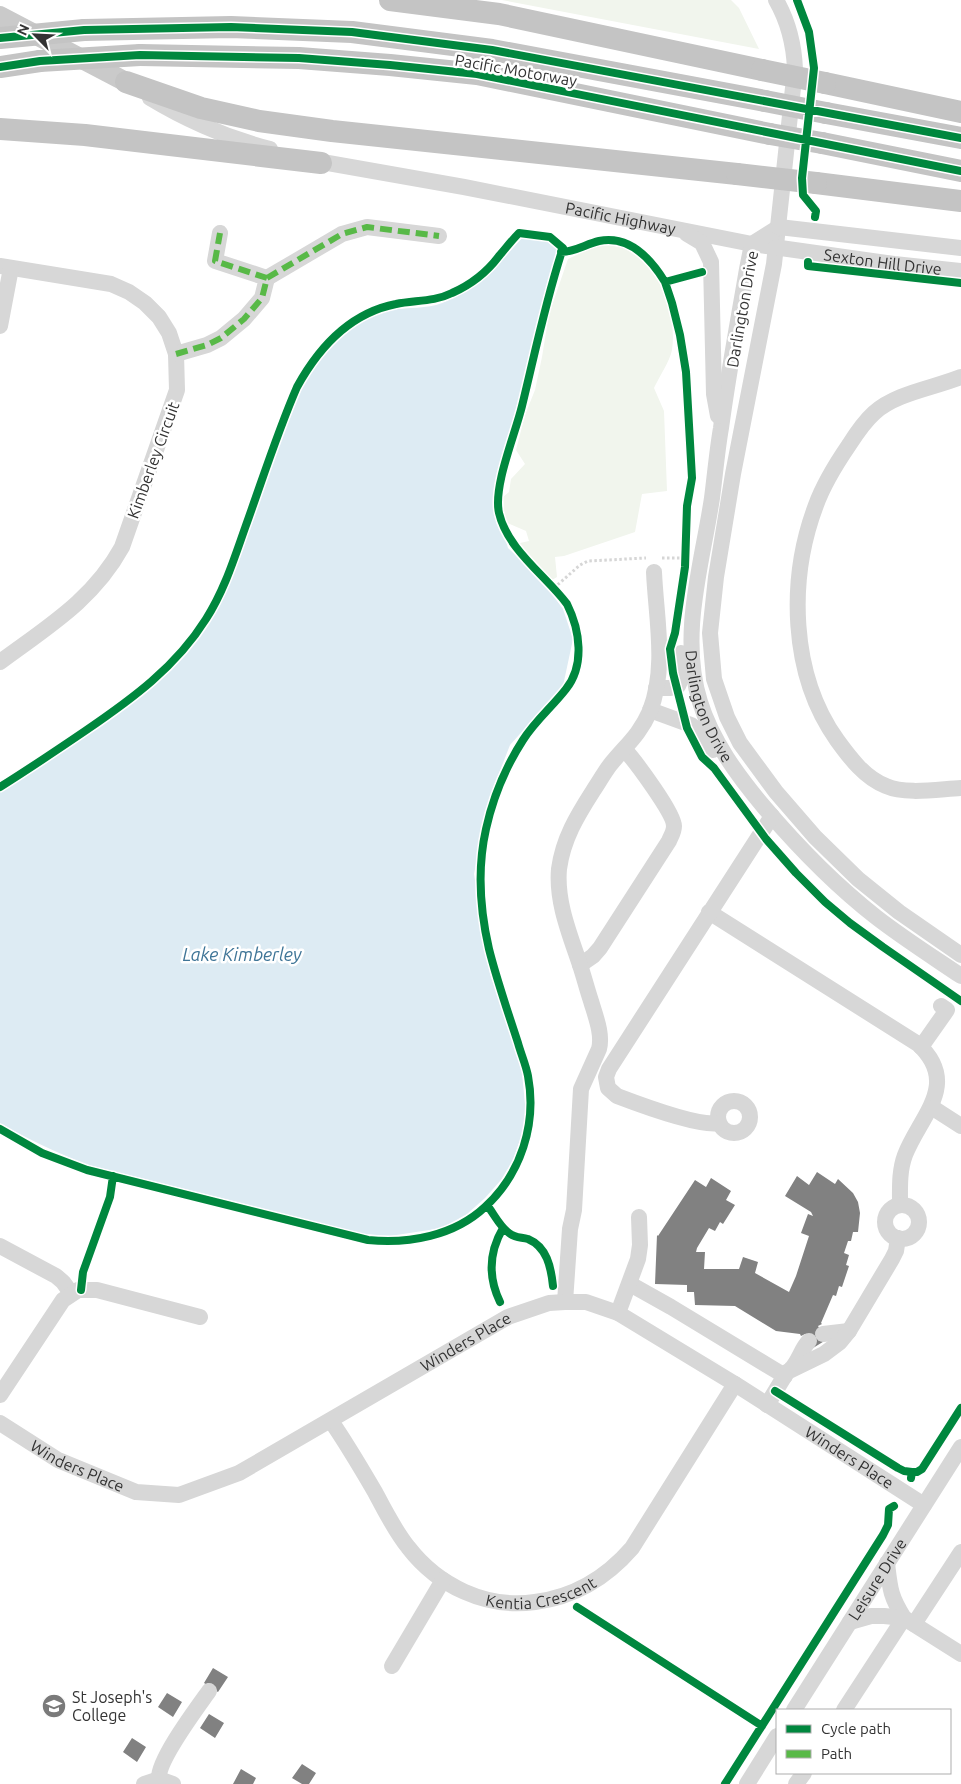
<svg xmlns="http://www.w3.org/2000/svg" width="961" height="1784" viewBox="0 0 961 1784" font-family="Ubuntu,sans-serif">
  <rect width="100%" height="100%" fill="#fff"/>
  <path fill="#f1f5ed" d="M502 0H731L739 8 759 49Z
    M611 245C617 247 624 247 630 249 662 264 677 317 672 350 670 361 659 377 654 388L664 411 667 491 642 494 635 532 564 556 555 557 557 577 547 583 520 556V543L529 541 526 531 505 522 503 497 509 492 511 479 525 464 516 450 525 415 535 390 542 357 549 314 568 259 595 246Z"/>
  <path fill="#ddebf3" d="M522 238 550 240 560 248 509 434 494 500 508 548 541 579 563 609 573 639 563 686 510 745 489 799 474 874 490 974 521 1062 526 1115 521 1137 513 1160 501 1180 485 1198 467 1214 442 1228 390 1236 365 1234 85 1164C56 1152 27 1139 0 1123V789C32 770 62 750 93 730 114 715 138 701 157 683 212 634 234 571 258 504 272 466 286 428 299 390 321 353 348 319 392 310 408 307 427 309 442 303 475 289 498 264 522 238Z"/>
  <path fill="#818181" d="M817 1172 835 1184 838 1179 853 1193 858 1202 860 1213 858 1232H853L851 1241H848L844 1253 849 1255 846 1265 849 1266 842 1287 839 1286 836 1296 833 1295 821 1323 822 1324 818 1326 826 1340 813 1348 805 1334 801 1336 800 1334 776 1331 735 1306 695 1305 694 1292H687V1285L655 1284 657 1235 658 1236 695 1180 706 1187 711 1178 731 1191 726 1200 735 1205 723 1224 720 1222 715 1231 709 1228 697 1248 696 1252H705L704 1269H739L743 1257 758 1262 755 1273 789 1292 796 1276 809 1236 801 1233 808 1214 813 1216 811 1212 785 1196 797 1176 809 1185Z
    M213 1668 228 1677 218 1692 204 1683Z
    M167 1693 182 1702 173 1717 158 1707Z
    M209 1714 224 1723 215 1738 200 1728Z
    M132 1738 146 1747 137 1762 123 1752Z
    M302 1764 316 1773 309 1784H302L292 1778Z
    M241 1769 256 1778 253 1784H233Z"/>
  <g fill="none" stroke-linecap="round" stroke-linejoin="round">
    <path stroke="#d6d6d6" stroke-width="3" stroke-dasharray="2.5 2.5" stroke-linecap="butt" d="M662 558H685
      M554 588 580 565 588 561 646 558"/>
    <g stroke="#d7d7d7" stroke-width="16">
      <path d="M776 0C788 21 794 45 795 69L774 264 733 474 716 577 710 633 714 679 727 717 740 743 776 792 815 837 858 879 899 912 961 955"/>
      <path d="M150 98C188 121 228 138 270 149"/>
      <path id="s1" d="M311 160 464 187 752 244 894 264 961 271"/>
      <path id="s2" d="M779 227 752 244 747 269C738 322 728 375 721 428 717 451 715 475 712 498 702 565 679 635 700 702 712 741 738 776 764 807 798 847 835 885 876 917 903 938 933 957 961 976"/>
      <path d="M779 227 961 248"/>
      <path d="M687 234 702 243 711 262 714 394 718 416"/>
      <path d="M0 266 111 284 129 292 145 303 159 317 169 333 176 354 177 390 122 547C93 600 47 627 0 662"/>
      <path d="M267 278 342 234 367 227 439 236"/>
      <path d="M0 326 11 268"/>
      <path d="M176 354 207 345 221 338 244 319 262 298 267 278 215 261 220 233"/>
      <path d="M961 377C934 388 896 393 874 413 864 422 856 434 849 445 836 464 824 483 816 505 788 579 790 674 837 740 850 758 865 778 886 786 906 795 939 789 961 788"/>
      <path d="M656 688H670L678 686 682 677 681 653"/>
      <path d="M650 710 691 725 697 730 713 750"/>
      <path d="M709 912 918 1044C961 1084 920 1116 905 1155 899 1171 900 1188 900 1205"/>
      <path d="M580 965 593 956 600 948 669 841C671 836 674 832 674 826 674 813 635 761 625 750"/>
      <path d="M921 1047 947 1010 941 1006"/>
      <circle cx="734" cy="1117" r="16"/>
      <path d="M933 1108 961 1126"/>
      <path d="M719 1123C698 1127 638 1104 617 1096L608 1088 606 1077 609 1069 772 816"/>
      <circle cx="902" cy="1222" r="17"/>
      <path d="M0 1246 56 1276 63 1282 71 1293"/>
      <path d="M630 1284 671 1307 785 1376"/>
      <path d="M565 1302 570 1229 574 1210 581 1089 599 1049C603 1034 595 1015 591 1001 587 989 584 977 580 965 570 935 556 902 559 869 563 839 577 816 593 791 599 782 604 773 610 765 626 745 639 736 650 711 667 667 656 618 654 572"/>
      <path d="M618 1313 638 1259 640 1245 639 1217"/>
      <path d="M823 1334 849 1331"/>
      <path d="M791 1369C799 1361 801 1349 809 1341"/>
      <path d="M0 1395 63 1300 78 1290H97L200 1317"/>
      <path d="M767 1405 787 1372 824 1354 840 1342 849 1331 892 1259 896 1251 898 1238"/>
      <path id="s3" d="M331 1421C347 1444 361 1468 375 1492 385 1511 395 1531 408 1547 438 1586 486 1609 535 1602 575 1597 606 1578 632 1548L735 1384"/>
      <path id="s4" d="M0 1423 58 1460 136 1492 179 1495 239 1473 508 1317 549 1303 565 1302H586L618 1313 735 1384 924 1505"/>
      <path d="M887 1563C890 1588 890 1596 904 1618"/>
      <path d="M850 1622 871 1616H884L904 1618 961 1654"/>
      <path d="M914 1624 961 1552"/>
      <path d="M392 1666 443 1580"/>
      <path id="s5" d="M794 1710 961 1447"/>
      <path d="M844 1710 904 1618"/>
      <path d="M159 1779C157 1761 197 1708 209 1691"/>
      <path d="M144 1784 159 1779 173 1784"/>
      <path d="M747 1784 777 1736"/>
      <path d="M796 1784 804 1773"/>
    </g>
    <path stroke="#cacaca" stroke-width="20" d="M0 16 126 82"/>
    <path stroke="#c4c4c4" stroke-width="22" d="M390 0 499 14 762 70
      M84 30 231 27 352 32 492 50 765 101
      M140 55 299 58 390 65 477 74 770 134
      M0 67 40 61
      M126 82 201 108 259 121 332 131 737 174
      M825 83 961 112
      M826 113 961 138
      M0 129 85 135 321 163
      M822 143 961 171
      M816 183 961 201"/>
    <path stroke="#c4c4c4" stroke-width="22" d="M0 38 84 30
      M40 61 140 55
      M762 70 825 83
      M765 101 826 113
      M770 134 822 143
      M737 174 816 183"/>
    <path stroke="#58b947" stroke-width="6" stroke-dasharray="12 6" stroke-linecap="butt" d="M267 278 342 234 367 227 439 236
      M176 354 207 345 221 338 244 319 262 298 267 278 215 261 220 233"/>
    <g stroke="#fff" stroke-width="11">
      <path id="cycleway" d="M797 0 809 32 814 68 802 178 803 195 816 211 815 217
        M0 38 84 30 231 27 352 32 492 50 961 138
        M0 67 40 61 140 55 299 58 390 65 477 74 961 171
        M561 252C575 252 586 244 599 241 629 235 651 259 665 282L702 272
        M808 262V266L961 283
        M665 282 672 303 680 335 686 372 692 478 687 506 685 567 675 633 670 649 673 673 687 728 702 757 714 768 766 839 796 873 825 902 850 923 883 947 961 1001
        M0 787C29 769 57 750 85 731 132 699 176 667 206 619 224 591 234 559 245 528 262 481 277 433 297 387 319 347 350 313 396 304 414 300 434 302 452 293 470 285 487 272 499 256 506 248 512 240 519 233L550 237 563 248C546 299 535 353 522 406 515 435 493 486 499 513 507 549 546 576 567 604 580 630 585 665 566 689 552 707 535 721 523 740 505 768 493 797 486 829 477 869 480 910 489 949 497 981 508 1012 518 1043 521 1054 526 1065 528 1076 537 1124 521 1174 485 1207 454 1236 409 1244 368 1240L87 1170 42 1153 0 1129
        M487 1205C494 1214 500 1227 509 1233 515 1238 521 1237 528 1239 547 1247 551 1267 553 1286
        M81 1290 83 1272 110 1197 113 1176
        M500 1302C488 1277 489 1252 503 1228
        M775 1391 898 1468 904 1471 912 1472
        M911 1478 912 1472H917L922 1469 961 1408
        M577 1607 762 1726
        M725 1784 883 1535 888 1525 889 1509 894 1506"/>
    </g>
    <use href="#cycleway" stroke="#00873e" stroke-width="8"/>
  </g>
  <defs>
    <g id="school-disc" transform="scale(1.25)"><circle r="9.5" fill="#7a7a7a" stroke="#fff"/><path d="M0-5L7-2L0 1L-7-2ZM-4 1L0 2.5L4 1V4Q0 6-4 4Z" fill="#fff"/></g>
  </defs>
  <g fill-rule="evenodd">
    <use href="#school-disc" x="54" y="1706"/>
  </g>
  <g text-anchor="middle" dominant-baseline="central" stroke-width="5" stroke-linejoin="round" paint-order="stroke">
    <g font-size="16" fill="#333" stroke="#fff">
      <text transform="translate(516 70) rotate(10)">Pacific Motorway</text>
      <text stroke="none"><textPath href="#s1" startOffset="315">Pacific Highway</textPath></text>
      <text stroke="none"><textPath href="#s1" startOffset="581">Sexton Hill Drive</textPath></text>
      <text transform="translate(742 309) rotate(-80)">Darlington Drive</text>
      <text transform="translate(153 460) rotate(-70)">Kimberley Circuit</text>
      <text stroke="none"><textPath href="#s2" startOffset="502">Darlington Drive</textPath></text>
      <text stroke="none"><textPath href="#s4" startOffset="522">Winders Place</textPath></text>
      <text stroke="none"><textPath href="#s4" startOffset="958">Winders Place</textPath></text>
      <text stroke="none"><textPath href="#s4" startOffset="89">Winders Place</textPath></text>
      <text stroke="none"><textPath href="#s5" startOffset="155">Leisure Drive</textPath></text>
      <text stroke="none"><textPath href="#s3" startOffset="300">Kentia Crescent</textPath></text>
    </g>
    <g font-size="16" fill="#333" stroke="#fff" text-anchor="start">
      <text x="72" y="1697">St Joseph's<tspan x="72" dy="18">College</tspan></text>
    </g>
    <g font-size="18" font-style="italic" fill="#3f7597" stroke="#fff">
      <text x="242" y="954">Lake Kimberley</text>
    </g>
  </g>
  <rect x="776" y="1709" width="175" height="65" fill="#ffffff" stroke="#adadad"/>
  <rect x="786" y="1725" width="25" height="8" fill="#00873e" stroke="#adadad"/>
  <text x="821" y="1734" font-size="15" fill="#333333">Cycle path</text>
  <rect x="786" y="1750" width="25" height="8" fill="#58b947" stroke="#adadad"/>
  <text x="821" y="1759" font-size="15" fill="#333333">Path</text>
  <g transform="translate(35 35) rotate(294)" stroke="#ffffff" stroke-width="4" paint-order="stroke">
  <path d="M0-4L9 19L0 12L-9 19Z" fill="#333333"/>
  <text y="-8" font-size="14" font-weight="bold" text-anchor="middle" fill="#333333">N</text>
  </g>
</svg>
